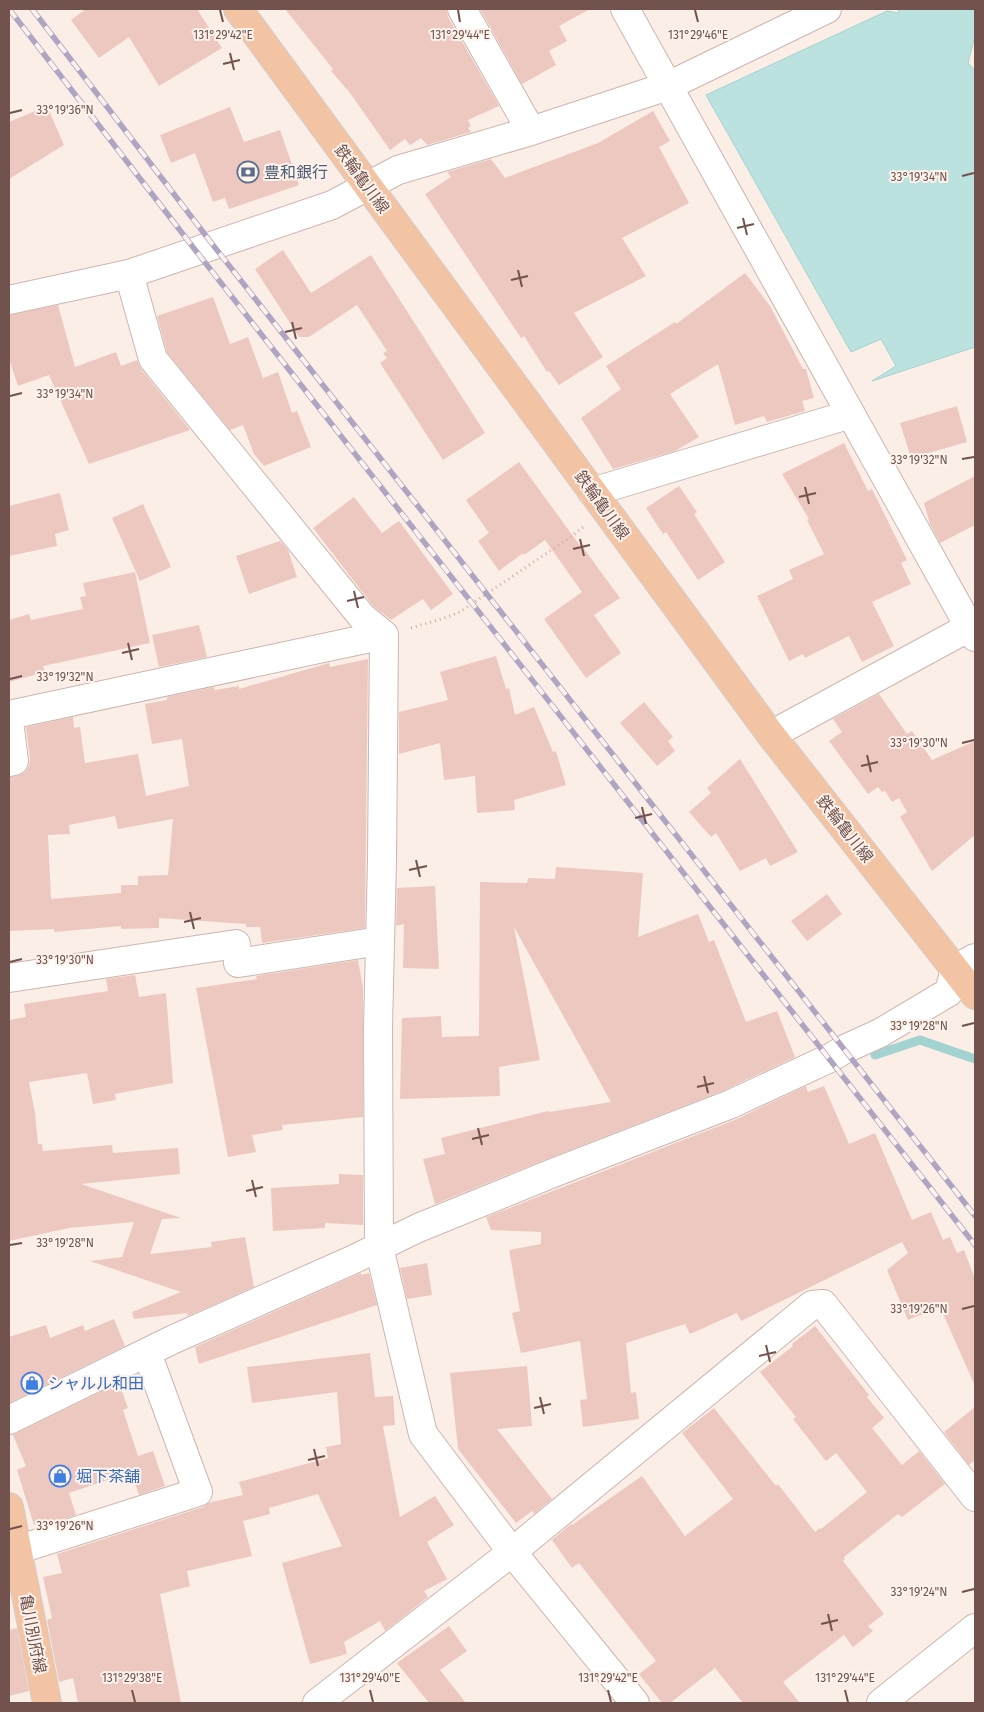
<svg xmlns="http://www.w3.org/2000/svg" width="984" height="1712" viewBox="0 0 984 1712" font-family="'Fira Sans','Noto Sans JP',sans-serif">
  <rect width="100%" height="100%" fill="#faeee6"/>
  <path fill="#bce2df" stroke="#a3d3d0" d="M899 9H975V36L968 63 975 70V347L872 381 896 366 881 339 851 352 706 95 887 11 898 13Z"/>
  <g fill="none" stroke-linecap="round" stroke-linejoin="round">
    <path stroke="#a3d3d0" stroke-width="9" d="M875 1055 920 1040 975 1059"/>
  </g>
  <path fill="#edc8c0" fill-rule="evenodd" d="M86 9H197L222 48 159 86 129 37 99 58 71 20Z
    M285 9H446L448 17 499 106 468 120 471 126 468 128 471 132 427 145 421 138 410 145 405 139 390 150 350 93 331 71 333 69Z
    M480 9H590L559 26 567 41 549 51 556 65 522 84Z
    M47 106 64 145 9 179V122Z
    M230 107 244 142 280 130 299 185 229 209 225 198 213 202 195 153 171 163 160 135Z
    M653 111 670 141 659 147 689 203 622 238 646 276 574 313 603 357 559 385 549 371 547 372 524 336 521 338 425 194 451 177 447 172 491 159 505 178 598 143Z
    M283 250 311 293 371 255 485 433 443 460 380 363 387 358 383 353 387 351 357 305 309 337H299L255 269Z
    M745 273 770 306 803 369H806L814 398 802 401 805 411 767 422 764 416 735 425 718 364 670 394 699 437 675 451 613 469 581 418 621 389 606 366 675 322 676 324Z
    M213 297 230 344 248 337 263 378 278 372 292 413 297 411 311 447 264 466 254 454 243 425 230 430 167 352 157 316Z
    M58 305 75 367 116 352 121 366 137 360 141 369 190 430 89 464 49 375 18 386 9 359V315Z
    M957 406 967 442 911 458 900 423Z
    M844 443 868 491 872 489 907 560 901 563 911 584 872 602 894 646 862 662 849 636 805 658 803 654 789 661 757 596 793 579 789 570 824 554 807 520 809 519 782 474Z
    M519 462 581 547 582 546 620 598 594 615 621 653 586 678 544 619 582 592 545 540 524 555 523 553 499 571 478 541 489 533 466 500Z
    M975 476V525L940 543 930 524 924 503Z
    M679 486 697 512 694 514 725 562 698 580 666 532 663 534 646 508Z
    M60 493 69 530 55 534 57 546 9 556V506Z
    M354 497 382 533 399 521 453 594 431 610 423 599 391 620 374 607 313 528Z
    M143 504 171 567 140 581 112 518Z
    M280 541 288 550 297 577 249 594 236 556Z
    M135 572 150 643 43 666 45 672 9 682V620L29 614 31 620 83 609 80 597 86 596 83 583Z
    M199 625 207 657 159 667 152 635Z
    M496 656 506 689 509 688 515 715 534 707 553 752 556 751 566 785 514 800 515 810 477 813 475 776 444 780 440 743 399 754V712L448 700 440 672Z
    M368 659 365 928 262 943 260 927H246V924L159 918V928L121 929V926L54 932V929L9 931V777L17 776 24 773 29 766 30 759 26 727 73 717 74 728 80 727 85 763 138 754 146 796 189 786 182 739 152 744 145 704 167 700V697L214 687 215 690 239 686V689L329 663 330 667ZM115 816 118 829 173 819 168 875 138 876V885H121V893L51 899 48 835 70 834 69 825Z
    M879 694 907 734 912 731 932 760 975 741V835L932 871 900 817 907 812 899 798 892 802 885 791 882 792 878 787 868 794 829 741 842 732 833 719Z
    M644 702 673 737 668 741 675 751 657 766 620 723Z
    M740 759 798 852 770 866 766 858 740 871 716 833 711 837 689 812 711 793 707 788Z
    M556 867 643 873 638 937 698 914 709 942 714 940 746 1022 777 1011 795 1057 725 1090 547 1159 435 1204 423 1159 445 1154 441 1138 548 1111 549 1112 611 1102 514 927 540 1060 499 1067 500 1096 400 1099 402 1018 441 1016 442 1037 479 1036 480 882 527 883 528 878 555 879Z
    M435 886 439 969 403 968 404 924 396 926 397 888Z
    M827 894 842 914 807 941 791 921Z
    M358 960 363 988V1117L282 1125 283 1130 252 1135 256 1152 228 1157 196 988 257 979 256 976Z
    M135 975 139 997 166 993 173 1083 115 1094 116 1100 93 1104 87 1073 29 1082 35 1113 38 1144H42L43 1151 112 1145 113 1153 178 1148 180 1174 81 1184 181 1218 162 1219 150 1254 212 1247 211 1242 245 1237 254 1287 188 1316 187 1313 134 1319 132 1312 181 1292 90 1261 122 1257 134 1222 69 1228 9 1241V1020L26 1017 24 1004 108 991 106 979Z
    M806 1086 808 1092 824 1086 849 1144 875 1133 912 1220 931 1212 943 1240 950 1237 957 1253 964 1250 975 1279V1386L940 1307 908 1320 887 1270 908 1253 902 1242 741 1321 737 1313 690 1334 685 1324 626 1343 631 1393 636 1392 639 1419 583 1427 580 1400 587 1399 580 1341 521 1353 512 1313 520 1311 509 1250 541 1244V1232L491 1230 486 1217 737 1119Z
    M339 1174 363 1175V1225L325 1223V1228L273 1231 271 1188 339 1184Z
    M427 1263 432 1295 407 1299 400 1268Z
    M361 1273V1275L369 1273 377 1305 199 1364 195 1347Z
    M114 1319 125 1346 9 1403V1337L46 1325 50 1338 83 1325 85 1331Z
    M815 1326 869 1395 867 1397 884 1418 872 1428 902 1465 919 1451 945 1484 902 1517 898 1514 844 1557 845 1559 843 1561 884 1614 868 1626 873 1631 853 1647 844 1635 783 1682 800 1703H743L715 1668 670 1703H662L639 1674 656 1661 579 1563 572 1568 552 1540 571 1524 572 1525 642 1476 685 1536 733 1499 682 1433 714 1408 776 1486 778 1484 815 1532 820 1528 821 1529 867 1492 836 1453 826 1461 793 1419 796 1417 760 1372 793 1346 792 1344Z
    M370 1353 375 1397 393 1396 395 1425 383 1426 400 1517 435 1496 454 1525 427 1542 447 1579 424 1591 428 1597 385 1631 380 1621 344 1642 347 1654 310 1664 282 1563 342 1546 318 1494 269 1508 270 1514 243 1521 252 1556 187 1571 190 1586 160 1594 181 1703H78L73 1678 59 1682 47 1620 52 1618 43 1577 62 1573 57 1554 203 1507 208 1503 243 1495 239 1482 328 1458 326 1447 341 1444 337 1392 252 1403 247 1367Z
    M527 1366 532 1426 497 1429 552 1499 534 1514 532 1511 516 1523 458 1449 450 1373Z
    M119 1383 128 1408 123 1410 138 1456 153 1451 165 1486 139 1495 131 1472 69 1493 76 1515 48 1524 47 1521 34 1525 17 1470 26 1466 13 1435Z
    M975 1407V1460L969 1465 944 1432Z
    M449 1626 467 1651 440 1670 466 1703H429L397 1663Z
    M17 1628 29 1691 9 1696V1630Z"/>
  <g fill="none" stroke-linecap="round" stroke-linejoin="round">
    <g stroke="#cdb6b0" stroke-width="30">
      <path id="minor" d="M462 9 531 131
        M625 9 975 637
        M129 274 153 359 363 618 384 635 382 860 378 1028 379 1247 423 1434 512 1552 635 1703
        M9 300 129 274 332 205 398 170 531 131 668 86 827 9
        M592 492 851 414
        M9 715 384 635
        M9 721 14 761 9 762
        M771 735 975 624
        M9 978 236 944 238 963 380 941
        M9 1420 174 1339 350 1261 418 1228 553 1173 731 1104 830 1058 845 1049 880 1033 949 992 955 969 975 958
        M17 1550 198 1492 147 1353
        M317 1703 512 1552 812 1305 823 1304 975 1497
        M881 1703 975 1628"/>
    </g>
    <g stroke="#d4cbca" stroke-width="30">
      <path id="major" d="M238 9 771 735 975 995
        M9 1507 47 1703"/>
    </g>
    <path stroke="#d2aba3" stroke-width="3" stroke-dasharray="1 4" stroke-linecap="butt" d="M411 628 444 618 460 612 572 536 583 527"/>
    <use href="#minor" stroke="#fff" stroke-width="28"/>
    <use href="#major" stroke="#f3c4a4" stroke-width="28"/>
    <g stroke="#afa5c3" stroke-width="5.5">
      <path id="rail" d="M9 9 196 251 975 1245
        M32 9 213 245 975 1216"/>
    </g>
    <use href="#rail" stroke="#fdf3ec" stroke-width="4" stroke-dasharray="11" stroke-linecap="butt"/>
  </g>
  <path fill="none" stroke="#71524d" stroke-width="2" d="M220 10 223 22M458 10 460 22M695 10 698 22M230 53 234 70M223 64 240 60M10 113 22 110M962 176 974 173M743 218 747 235M737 228 754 224M518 270 522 287M511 280 528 276M292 322 296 339M285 332 302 328M10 396 22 393M962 459 974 457M805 487 809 504M799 497 816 493M580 539 584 556M573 549 590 545M354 591 358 608M347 601 364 597M128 643 132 660M122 653 139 649M10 679 22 676M962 743 974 740M867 755 871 772M861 766 878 762M642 807 646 824M635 818 652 814M416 860 420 877M409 870 427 866M190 912 194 929M184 922 201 918M10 962 22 959M962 1026 974 1023M704 1076 708 1093M697 1087 714 1083M478 1128 482 1145M472 1139 489 1135M252 1180 256 1197M246 1191 263 1187M10 1245 22 1243M962 1309 974 1306M766 1345 770 1362M759 1356 776 1352M540 1397 544 1414M534 1408 551 1404M314 1449 318 1466M308 1460 325 1456M10 1529 22 1526M962 1592 974 1589M828 1614 832 1631M821 1624 838 1620M132 1690 135 1702M370 1690 373 1702M608 1690 611 1702M845 1690 848 1702"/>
  <defs>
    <g id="bank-ring" transform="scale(1.125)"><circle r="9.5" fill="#fdf3ec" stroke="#5c6f8a" stroke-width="1.5"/><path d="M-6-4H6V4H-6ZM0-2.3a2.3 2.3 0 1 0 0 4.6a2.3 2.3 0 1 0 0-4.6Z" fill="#5c6f8a"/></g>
    <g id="shop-ring" transform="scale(1.125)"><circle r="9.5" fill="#fdf3ec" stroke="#3f7fe0" stroke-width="1.5"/><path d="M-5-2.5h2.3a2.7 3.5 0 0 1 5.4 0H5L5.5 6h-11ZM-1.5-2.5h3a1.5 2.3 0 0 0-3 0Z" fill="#3f7fe0"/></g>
  </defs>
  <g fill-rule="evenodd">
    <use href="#bank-ring" x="248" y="172"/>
    <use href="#shop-ring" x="32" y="1383"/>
    <use href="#shop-ring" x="60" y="1476"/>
  </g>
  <g text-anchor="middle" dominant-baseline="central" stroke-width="4" stroke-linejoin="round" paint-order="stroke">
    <g font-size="16" fill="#4e5e75" stroke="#fdf3ec" text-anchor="start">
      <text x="264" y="172">豊和銀行</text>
    </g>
    <g font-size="16" fill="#71524d" stroke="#fdf3ec">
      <text transform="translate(362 179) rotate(54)">鉄輪亀川線</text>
      <text transform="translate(602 505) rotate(54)">鉄輪亀川線</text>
      <text transform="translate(845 829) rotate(52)">鉄輪亀川線</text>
      <text transform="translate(33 1634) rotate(79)">亀川別府線</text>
    </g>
    <g font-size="16" fill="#366cbe" stroke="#fdf3ec" text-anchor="start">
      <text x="48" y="1383">シャルル和田</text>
      <text x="76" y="1476">堀下茶舗</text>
    </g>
  </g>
  <g font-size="12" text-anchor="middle" fill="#71524d" stroke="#fdf3ec" stroke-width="4" stroke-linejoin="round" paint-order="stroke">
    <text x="223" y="39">131°29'42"E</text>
    <text x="460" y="39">131°29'44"E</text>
    <text x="698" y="39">131°29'46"E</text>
    <text x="65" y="114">33°19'36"N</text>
    <text x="919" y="181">33°19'34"N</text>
    <text x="65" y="398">33°19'34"N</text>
    <text x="919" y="464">33°19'32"N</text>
    <text x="65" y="681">33°19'32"N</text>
    <text x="919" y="747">33°19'30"N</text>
    <text x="65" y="964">33°19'30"N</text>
    <text x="919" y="1030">33°19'28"N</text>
    <text x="65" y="1247">33°19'28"N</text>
    <text x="919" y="1313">33°19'26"N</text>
    <text x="65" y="1530">33°19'26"N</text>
    <text x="919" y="1596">33°19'24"N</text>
    <text x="132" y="1682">131°29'38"E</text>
    <text x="370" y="1682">131°29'40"E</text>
    <text x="608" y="1682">131°29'42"E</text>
    <text x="845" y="1682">131°29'44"E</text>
  </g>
  <rect width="984" height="1712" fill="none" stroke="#71524d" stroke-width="20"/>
</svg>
